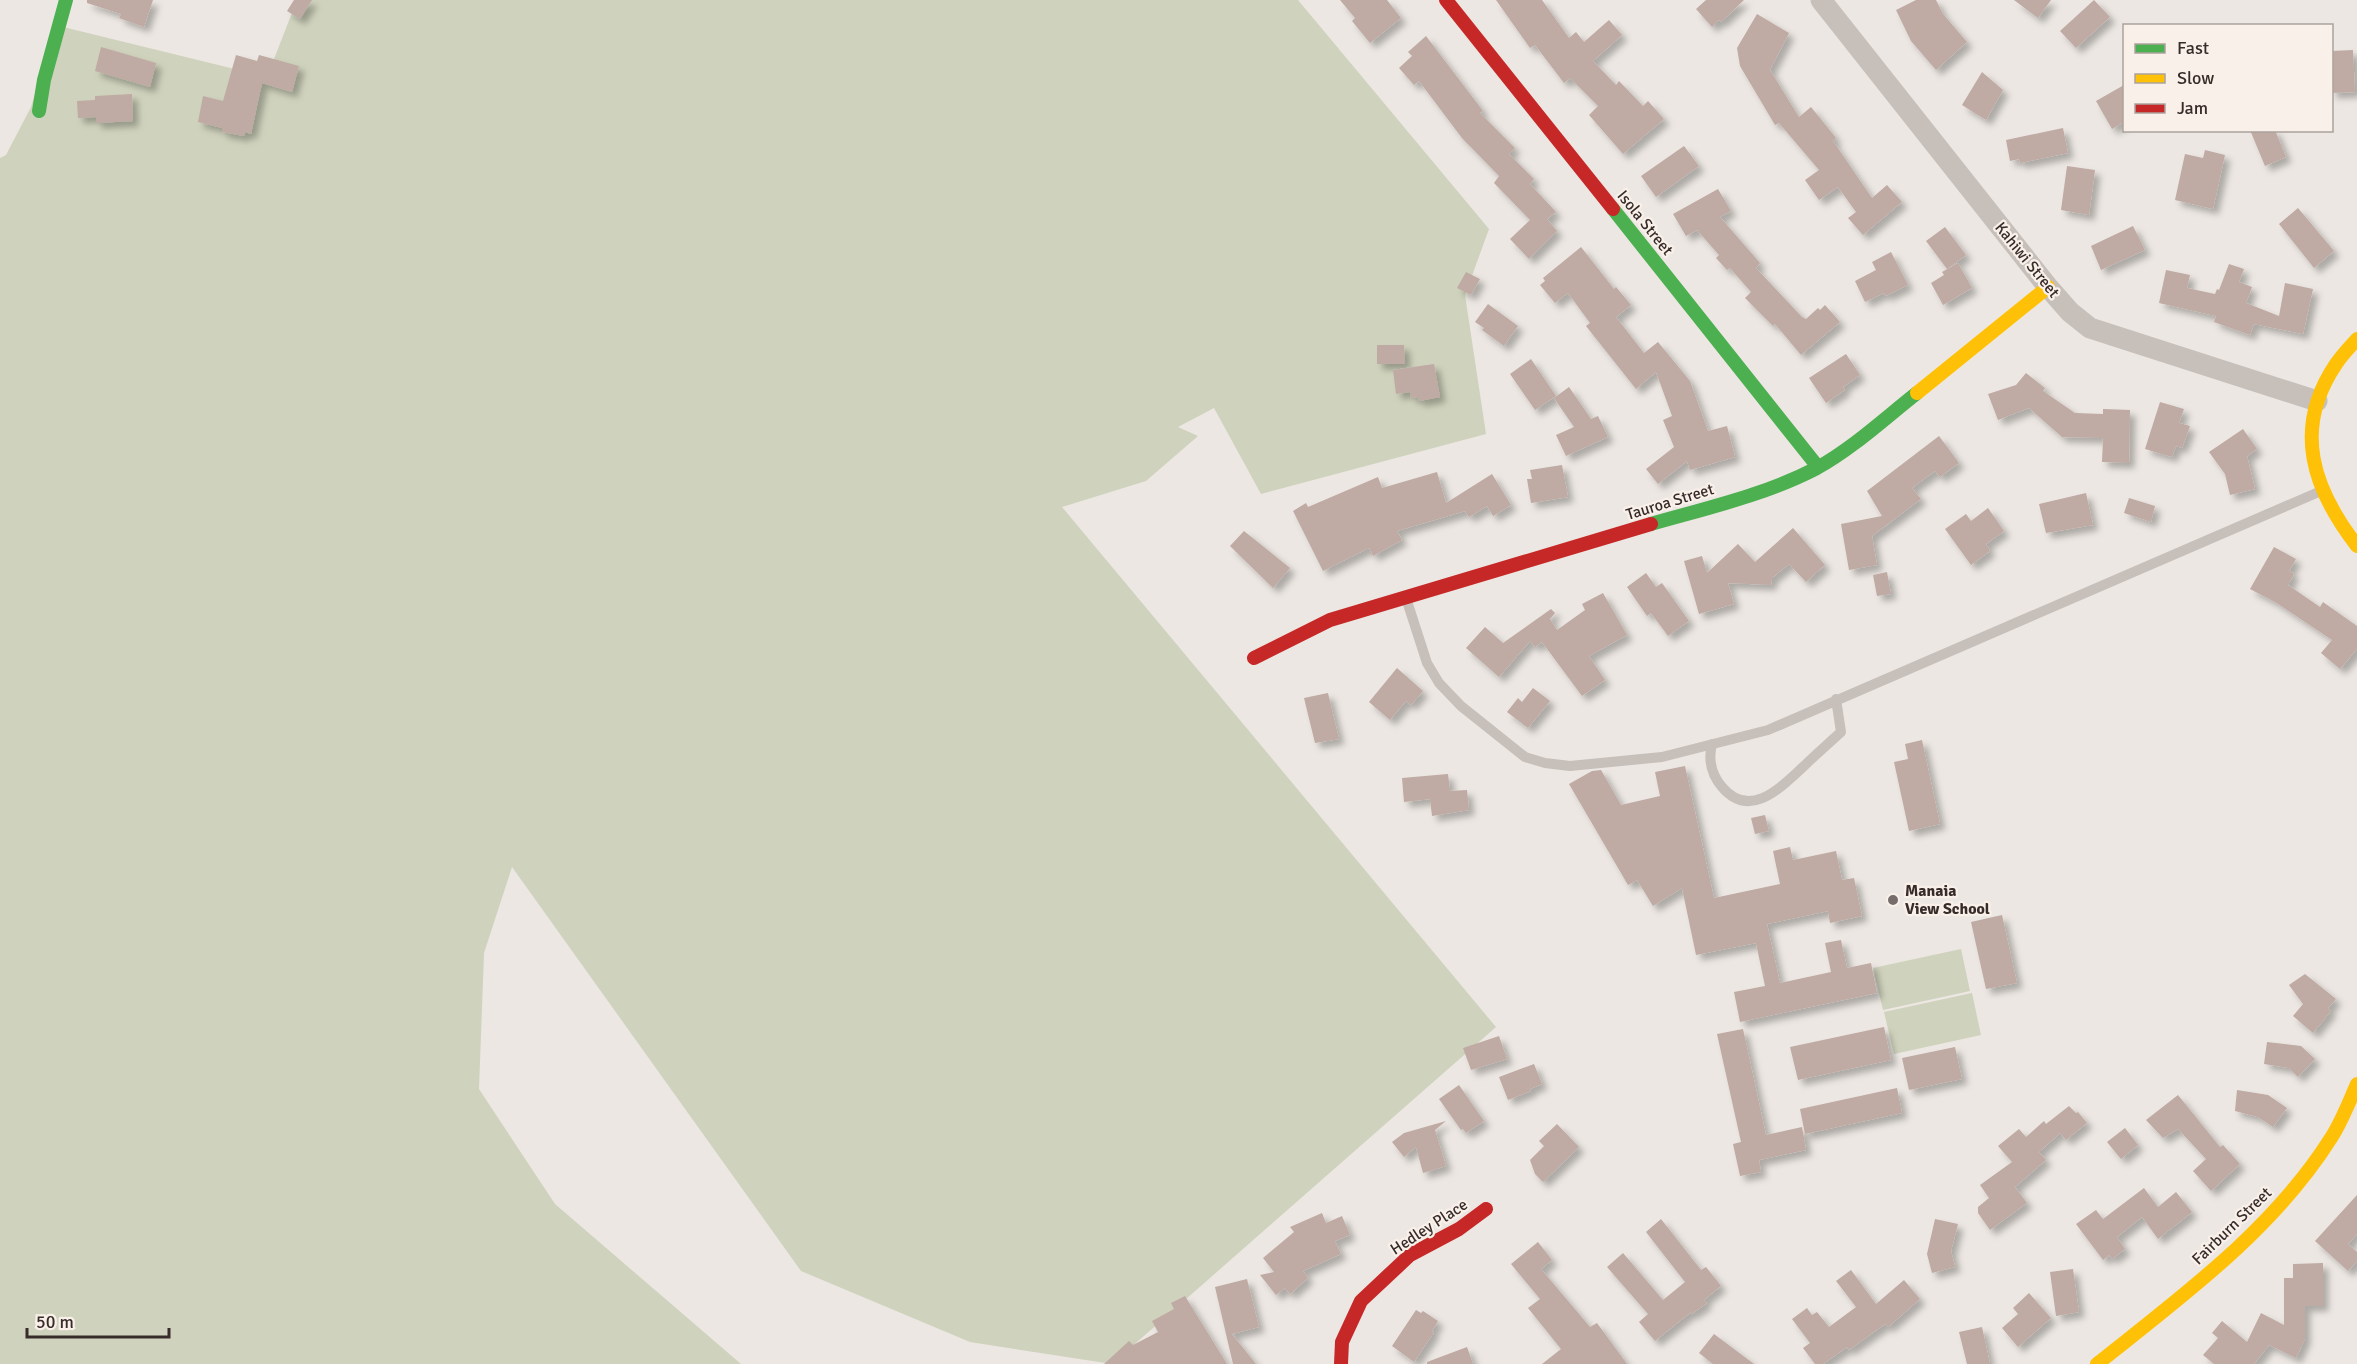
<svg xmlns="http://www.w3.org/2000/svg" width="2357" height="1364" viewBox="0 0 2357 1364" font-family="Signika,sans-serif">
  <defs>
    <filter id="shadow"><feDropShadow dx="5.5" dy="5.5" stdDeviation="3" flood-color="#0004"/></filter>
  </defs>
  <rect width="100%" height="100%" fill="#ece7e2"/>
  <path fill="#cfd2bc" d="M297 0H1298L1489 229 1465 295 1486 434 1261 494 1214 408 1178 427 1198 436 1146 481 1062 507 1496 1027 1112 1364 970 1342 801 1271 512 867 484 953 479 1089 555 1204 741 1364H0V158L6 155 31 107 55 25 267 77Z
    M1961 949 1970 991 1883 1010 1873 968Z
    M1972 993 1981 1035 1894 1054 1884 1012Z"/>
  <path fill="#bfaaa4" filter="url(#shadow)" d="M87 0H153L144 27 119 18 121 14 87 3Z
    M294 0H312L300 19 287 11Z
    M1340 0H1387L1401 18 1370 43 1352 21 1355 18Z
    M1496 0H1542L1569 38 1576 32 1584 42 1609 20 1622 35 1593 61 1616 85 1619 81 1643 106 1648 101 1664 119 1623 154 1589 115 1598 106 1570 78 1564 83 1535 45 1530 48Z
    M1706 0H1744L1721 22 1719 20 1712 27 1696 9Z
    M1916 0H1936L1943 14 1967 42 1936 70 1911 41 1896 10Z
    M2014 0H2051L2038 18Z
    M2094 0 2110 17 2076 48 2060 31Z
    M1757 14 1789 33 1770 70 1799 117 1811 107 1836 138 1833 141 1872 198 1887 185 1902 202 1863 235 1848 218 1856 212 1838 187 1819 200 1805 180 1819 170 1779 123 1775 125 1740 66 1737 48Z
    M1426 36 1483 111 1480 113 1515 148 1509 154 1534 179 1530 184 1556 212 1547 219 1557 231 1529 259 1510 239 1530 220 1494 183 1499 176 1462 138 1419 81 1414 85 1399 68 1412 56 1408 52Z
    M101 47 156 63 150 87 95 71Z
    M2353 50 2355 92 2331 93V51Z
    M236 55 257 61 259 55 299 66 292 92 262 83 251 134 245 132 244 136 222 132V128L198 122 203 96 223 101Z
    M1982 72 2003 90 1986 120 1962 105Z
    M2124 85V122L2112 129 2096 101Z
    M132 94 133 121 96 123V117L78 118 77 101 95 100V96Z
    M2063 128 2068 153 2020 163 2019 159 2010 161 2006 140Z
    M2250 130H2275L2286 157 2265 166Z
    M1684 146 1699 166 1656 197 1641 176Z
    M2205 150 2225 155 2213 209 2175 200 2185 154 2203 158Z
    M2067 166 2095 170 2089 215 2061 210Z
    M1718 189 1731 211 1720 217 1760 263 1756 268 1802 317 1806 319 1818 308 1820 310 1825 305 1840 322 1801 355 1775 324 1773 326 1745 298 1751 292 1730 268 1727 270 1716 258 1719 255 1697 230 1686 236 1673 214Z
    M2298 208 2334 251 2314 268 2279 224Z
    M2133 226 2145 250 2101 270 2091 246Z
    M1945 227 1966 255 1947 269 1926 241Z
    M1581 247 1614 289 1616 287 1631 305 1616 317 1644 353 1658 342 1690 381 1708 431 1727 426 1735 457 1690 470 1687 461 1658 484 1646 469 1674 447 1663 420 1672 416 1656 372 1636 389 1586 326 1590 323 1568 293 1555 303 1540 285 1545 281 1543 278Z
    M1891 252 1908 285 1886 296 1884 293 1865 302 1855 281 1876 270 1872 262Z
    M1958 263 1972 288 1943 305 1931 283 1944 275 1942 272Z
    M2229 264 2244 269 2239 282 2252 287 2246 303 2279 316 2285 283 2313 289 2303 334 2254 324 2250 335 2214 322 2216 316 2159 303 2166 270 2190 275 2187 288 2215 294 2217 289 2219 290Z
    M1466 272 1480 279 1471 295 1457 288Z
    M1488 304 1518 326 1504 346 1482 330 1484 328 1475 322Z
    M1377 345H1404L1405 364H1377Z
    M1846 354 1860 375 1843 387 1845 390 1826 403 1809 378Z
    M1531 359 1556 396 1535 410 1510 374Z
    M1434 364 1440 397 1419 401 1418 397 1411 398 1410 392 1396 394 1393 370Z
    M2026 373 2045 388 2043 391 2075 413 2103 414V409L2130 410 2129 463 2102 462 2103 438 2062 437 2029 408 1998 420 1988 394 2016 385Z
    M1569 387 1591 419 1598 416 1608 437 1566 456 1556 435 1574 427 1554 398Z
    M2160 402 2184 409 2179 423 2190 426 2182 448 2176 446 2172 457 2145 449Z
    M2243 429 2257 449 2247 456 2255 489 2230 495 2225 474 2209 452Z
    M1939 436 1959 463 1940 477 1935 471 1912 488 1921 499 1872 536 1877 565 1849 570 1841 524 1882 516 1867 491Z
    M1562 465 1568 497 1531 503 1527 479H1532L1530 470Z
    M1437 472 1446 503 1492 474 1511 505 1493 516 1487 506 1469 517 1465 511 1397 531 1402 540 1373 556 1369 548 1323 571 1293 511 1306 503 1308 507 1378 477 1382 488Z
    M2086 493 2093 525 2046 533 2039 504Z
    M2129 498 2155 506 2151 522 2124 513Z
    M1988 508 2004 531 1986 544 1990 551 1971 565 1945 529 1966 514 1971 521Z
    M1793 528 1825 565 1806 582 1789 564 1772 578 1771 585 1728 583 1734 604 1699 614 1684 561 1702 556 1707 573 1738 544 1755 562Z
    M1244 531 1290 568 1273 588 1230 546Z
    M2274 547 2296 559 2289 571 2294 574 2288 585 2320 607 2323 602 2357 626V649L2340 669 2321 653 2332 640 2275 602 2250 589Z
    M1887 572 1891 594 1877 596 1873 575Z
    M1646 573 1656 587 1662 583 1689 621 1668 636 1651 613 1647 616 1627 587Z
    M1603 593 1627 635 1589 656 1605 680 1582 696 1542 642 1535 647 1530 641 1499 677 1466 648 1485 627 1503 643 1551 609 1555 613 1550 619 1557 630 1585 610 1582 604Z
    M1397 668 1423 691 1411 705 1406 701 1390 720 1369 702Z
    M1533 688 1550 701 1528 728 1507 712 1518 698 1522 702Z
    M1328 693 1339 739 1315 743 1304 698Z
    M1922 740 1940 824 1909 831 1894 762 1908 759 1905 744Z
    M1685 766 1714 898 1780 884 1773 851 1790 847 1793 860 1836 851 1842 880 1854 878 1862 916 1830 923 1828 911 1767 924 1780 983 1831 972 1825 943 1841 940 1847 968 1871 963 1877 993 1740 1022 1734 992 1765 986 1756 943 1696 955 1682 888 1653 906 1637 880 1628 885 1569 784 1592 771 1601 770 1621 805 1660 796 1655 772Z
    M1448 774 1450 791 1467 790 1469 810 1432 816 1430 799 1404 802 1402 778Z
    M1765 815 1769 831 1755 834 1751 818Z
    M2002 915 2017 983 1986 989 1971 922Z
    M2305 974 2336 999 2328 1008 2331 1011 2313 1033 2293 1016 2303 1004 2289 985Z
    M1884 1027 1891 1060 1798 1080 1790 1047Z
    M1743 1029 1766 1135 1802 1127 1806 1150 1759 1160 1761 1172 1740 1176 1733 1144 1741 1142 1717 1034Z
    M1499 1036 1507 1059 1471 1070 1463 1048Z
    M2267 1042 2301 1046 2315 1059 2298 1077 2289 1068 2264 1064Z
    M1955 1047 1962 1079 1909 1090 1902 1058Z
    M1534 1064 1542 1084 1530 1089 1531 1091 1508 1100 1499 1077Z
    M1459 1085 1484 1121 1466 1133 1463 1129 1461 1130 1439 1099Z
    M1897 1088 1902 1113 1805 1134 1800 1109Z
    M2237 1090 2268 1095 2287 1108 2273 1127 2258 1117 2235 1111Z
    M2178 1095 2220 1147 2223 1145 2240 1164 2211 1191 2193 1171 2206 1159 2178 1129 2163 1138 2146 1120Z
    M2069 1106 2076 1113 2078 1112 2087 1123 2066 1140 2060 1133 2039 1152 2046 1160 2015 1187 2027 1203 1990 1230 1978 1213V1207L1989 1198 1980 1185 2012 1162 1998 1146 2019 1129 2026 1137 2044 1121 2046 1124Z
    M1446 1121 1435 1130 1446 1166 1423 1173 1416 1147 1404 1157 1392 1142 1404 1133Z
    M1557 1124 1579 1147 1543 1182 1535 1174 1530 1160 1544 1146 1539 1141Z
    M2125 1128 2138 1145 2121 1159 2107 1142Z
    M2144 1188 2158 1207 2176 1192 2192 1212 2158 1239 2142 1217 2117 1237 2125 1249 2112 1259 2109 1255 2103 1260 2076 1224 2096 1210 2103 1219Z
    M2357 1195V1234L2348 1244 2357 1252V1261L2348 1271 2315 1241Z
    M1322 1213 1326 1223 1342 1216 1350 1235 1335 1241 1341 1254 1303 1271 1308 1278 1290 1294 1285 1288 1276 1295 1260 1275 1274 1272 1263 1258 1294 1232 1290 1227Z
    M1661 1219 1701 1270 1706 1267 1721 1286 1704 1300 1707 1303 1692 1314 1691 1312 1655 1341 1639 1322 1648 1314 1607 1267 1623 1253 1663 1300 1685 1282 1646 1232Z
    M1935 1219 1958 1224 1951 1251 1955 1267 1932 1273 1927 1254Z
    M1538 1242 1552 1260 1541 1269 1590 1327 1597 1323 1627 1364H1542L1561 1349 1528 1308 1540 1299 1511 1264Z
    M2323 1263V1306H2305V1339L2296 1358 2269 1345 2254 1364H2214L2203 1355 2218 1338 2212 1333 2222 1321 2247 1342 2261 1313 2284 1325V1278H2293V1264Z
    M2073 1269 2079 1312 2056 1316 2050 1272Z
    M1851 1270 1876 1304 1904 1280 1920 1299 1888 1327 1885 1324 1849 1350 1847 1347 1823 1364H1815L1803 1348 1810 1343 1792 1319 1807 1308 1812 1315 1817 1312 1829 1327 1856 1307 1836 1281Z
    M1247 1279 1259 1327 1232 1334 1256 1364H1233L1215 1287Z
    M2029 1293 2051 1318 2018 1347 2002 1328 2018 1314 2013 1308Z
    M1185 1296 1227 1364H1104L1129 1341 1133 1345 1158 1332 1152 1321 1174 1309 1171 1303Z
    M1416 1310 1421 1313 1423 1311 1438 1321 1432 1331 1434 1332 1414 1362 1392 1346Z
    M1982 1327 1990 1364H1967L1959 1332Z
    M1714 1334 1754 1364H1713L1699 1353Z
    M1467 1347 1473 1364H1427V1362Z"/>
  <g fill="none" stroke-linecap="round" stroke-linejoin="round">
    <path stroke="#c6bfba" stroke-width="10" d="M1406 598 1427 663 1439 683 1461 706 1525 757 1545 763 1570 766 1662 757 1768 730 2321 491
      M1712 744C1708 760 1711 774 1722 787 1750 820 1780 788 1803 767 1815 755 1828 744 1841 732L1836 699"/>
    <path stroke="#c6bfba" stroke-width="21" d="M1821 0 2048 287 2070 312 2090 328 2317 401"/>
    <path stroke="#4caf50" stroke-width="14" d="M39 111 44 80 66 0
      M1613 209 1818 467
      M1651 524C1707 508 1765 495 1817 468 1853 448 1884 419 1917 393"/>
    <path stroke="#ffc107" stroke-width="14" d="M2357 339C2350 347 2342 355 2336 364 2292 429 2313 489 2357 546
      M1917 393 2048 287
      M2097 1364C2181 1297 2273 1230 2331 1138 2342 1121 2349 1102 2357 1084"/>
    <path stroke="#c62828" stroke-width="14" d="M1446 0 1613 209
      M1254 658 1330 620 1651 524
      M1341 1364 1342 1342 1361 1301 1410 1255 1459 1229 1486 1209"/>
  </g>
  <circle fill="#766d6a" stroke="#f9f0e9" stroke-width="2" cx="1893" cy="900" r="6"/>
  <g text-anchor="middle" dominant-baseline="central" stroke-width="4.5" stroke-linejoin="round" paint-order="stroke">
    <g font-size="16" fill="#372c29" stroke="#f9f0e9">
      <text transform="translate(1645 223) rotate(51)">Isola Street</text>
      <text transform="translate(2027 260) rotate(51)">Kahiwi Street</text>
      <text transform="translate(1670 502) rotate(-17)">Tauroa Street</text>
      <text transform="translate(2232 1226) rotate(-44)">Fairburn Street</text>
      <text transform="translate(1429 1227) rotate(-33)">Hedley Place</text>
    </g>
    <g font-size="16" font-weight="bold" fill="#372c29" stroke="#f9f0e9" text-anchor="start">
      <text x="1905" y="891">Manaia<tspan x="1905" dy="18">View School</tspan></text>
    </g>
  </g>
  <rect x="2123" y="24" width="210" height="108" fill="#f9f0e9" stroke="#aba29c" stroke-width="1.5"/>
  <rect x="2135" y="44" width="30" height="9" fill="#4caf50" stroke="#aba29c" stroke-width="1.5"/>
  <text x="2177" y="54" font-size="18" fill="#372c29">Fast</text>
  <rect x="2135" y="74" width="30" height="9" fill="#ffc107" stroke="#aba29c" stroke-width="1.5"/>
  <text x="2177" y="84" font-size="18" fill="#372c29">Slow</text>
  <rect x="2135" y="104" width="30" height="9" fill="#c62828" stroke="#aba29c" stroke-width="1.5"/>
  <text x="2177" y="114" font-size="18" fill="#372c29">Jam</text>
  <path d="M27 1328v9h142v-9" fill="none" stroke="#372c29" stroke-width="3"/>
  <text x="36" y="1328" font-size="18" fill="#372c29" stroke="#f9f0e9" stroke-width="4.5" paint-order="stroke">50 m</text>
</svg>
